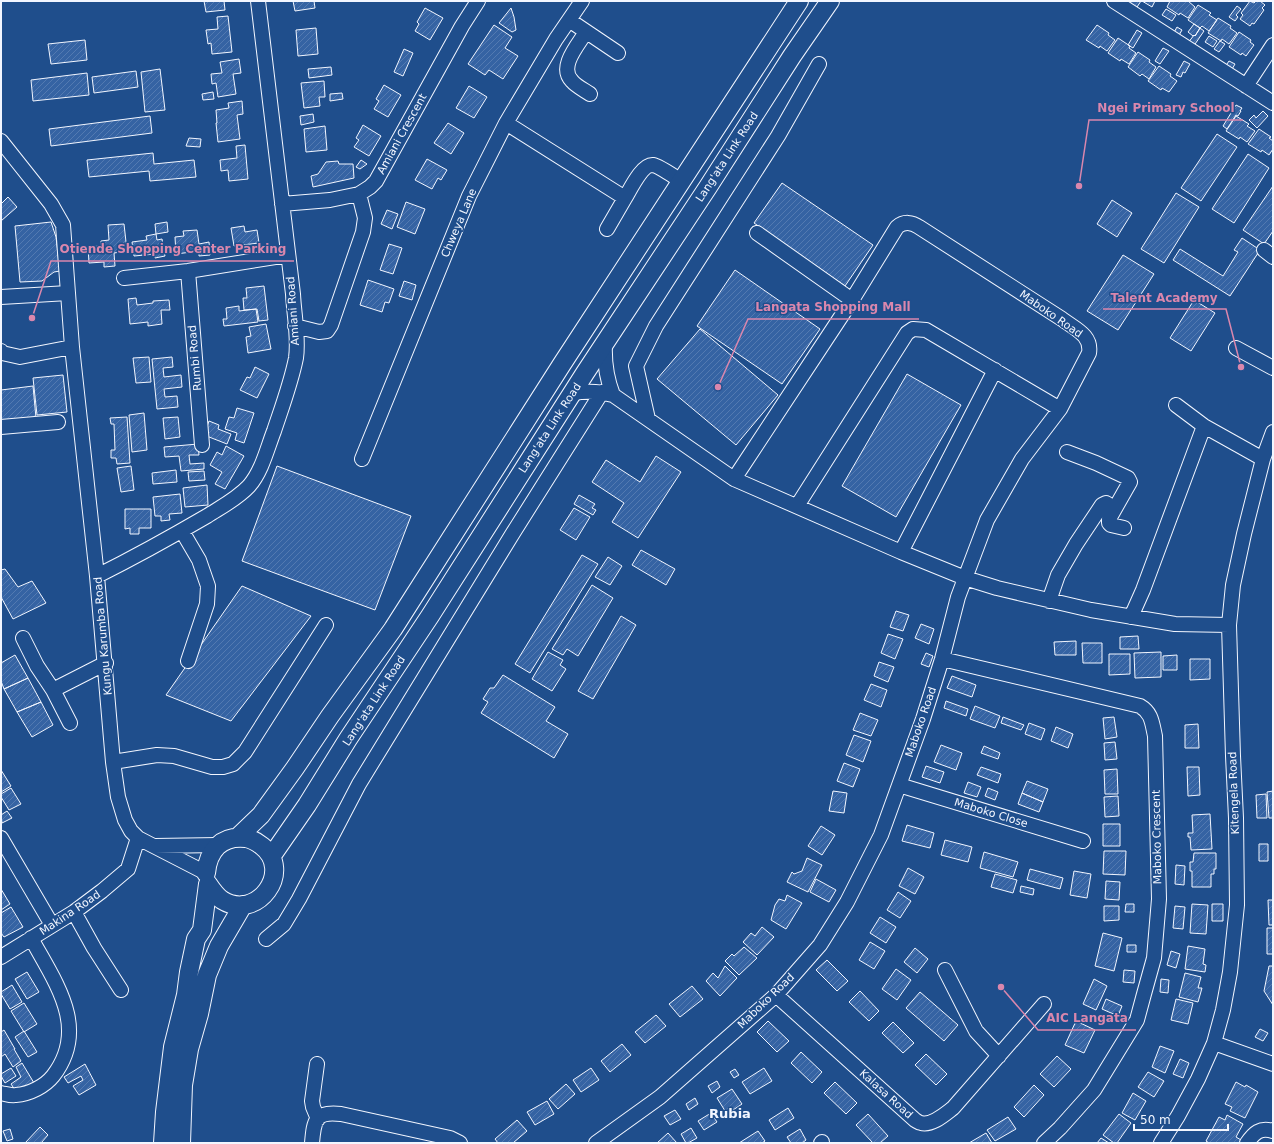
<svg xmlns="http://www.w3.org/2000/svg" width="1274" height="1144" viewBox="0 0 1274 1144" font-family="'DejaVu Sans',sans-serif">
  <defs>
    <pattern id="building-hatch" width="6" height="6" patternUnits="userSpaceOnUse"><rect width="6" height="6" fill="#3563a3"/><path d="M-1 1l2-2M0 6l6-6M5 7l2-2" fill="none" stroke="#537ab1"/></pattern>
  </defs>
  <rect width="100%" height="100%" fill="#1f4e8c"/>
  <path fill="url(#building-hatch)" stroke="#f2f6ff" d="M204 1H224L225 10 206 12Z
    M293 1H314L315 8 295 11Z
    M1127 1H1141L1135 10Z
    M1142 1H1155L1152 7Z
    M1170 1H1188L1195 7 1188 18 1180 13 1179 15 1167 7Z
    M1250 1 1254 3 1256 1H1260L1265 5 1262 8 1264 10 1254 24 1252 23 1250 26 1240 19 1243 15 1241 13Z
    M1198 5 1211 13 1209 15 1217 20 1209 31 1202 26 1200 28 1188 20Z
    M1237 6 1241 9 1236 15 1238 17 1235 21 1229 17Z
    M425 8 443 18 430 40 415 31 419 24 417 22Z
    M511 8 514 17 516 30 512 32 499 23Z
    M1166 9 1176 15 1172 21 1162 15Z
    M228 16 232 52 212 54 211 43 208 44 206 30 218 29 217 17Z
    M1218 18 1231 26 1230 28 1237 33 1229 44 1222 39 1221 41 1208 33Z
    M1194 24 1200 28 1195 36 1194 35 1193 36 1188 32Z
    M494 25 512 37 505 48 518 56 503 79 489 70 485 75 468 64Z
    M1097 25 1109 33 1108 35 1115 40 1107 51 1100 46 1099 48 1086 40Z
    M1177 27 1182 30 1178 37 1173 34Z
    M316 28 318 54 298 56 296 30Z
    M1200 28 1204 31 1193 47 1188 43 1194 35 1195 36Z
    M1137 30 1142 33 1133 48 1128 45Z
    M1239 32 1251 40 1250 42 1254 45 1246 56 1242 53 1241 55 1229 47Z
    M1209 36 1217 41 1213 47 1205 42Z
    M1118 38 1130 46 1129 48 1136 53 1129 64 1121 59 1120 61 1108 53Z
    M85 40 87 60 51 64 48 44Z
    M1220 41 1225 44 1219 52 1214 49Z
    M1163 48 1169 51 1160 64 1155 61Z
    M404 49 413 53 403 76 394 72Z
    M1138 52 1150 60 1149 62 1156 67 1149 79 1142 74 1140 76 1128 67Z
    M239 59 241 73 233 74 236 94 218 97 216 83 212 84 211 74 222 73 220 62Z
    M1184 61 1190 64 1185 73 1183 72 1181 77 1176 75Z
    M1229 61 1235 64 1231 71 1225 67Z
    M1159 66 1171 74 1170 76 1177 81 1169 92 1162 88 1161 90 1148 81Z
    M331 67 332 75 309 78 308 69Z
    M160 69 165 110 145 112 141 72Z
    M136 71 138 87 94 93 92 77Z
    M87 73 89 95 33 101 31 80Z
    M324 81 325 97H319L320 106 304 108 301 83Z
    M384 85 401 95 388 117 374 109 379 101 376 99Z
    M469 86 487 97 474 118 456 108Z
    M213 92 214 99 203 100 202 94Z
    M342 93 343 99 330 101V94Z
    M242 101 243 114 237 115 240 139 218 142 216 123H217L216 110 229 108 228 103Z
    M1236 105 1242 108 1240 111H1241L1238 116 1236 115 1227 129 1223 126Z
    M1263 111 1268 116 1257 128 1249 120 1254 115 1256 118Z
    M313 114 314 122 301 125 300 116Z
    M150 116 152 133 51 146 49 129Z
    M1236 116 1249 124 1247 126 1255 131 1247 142 1240 137 1239 139 1226 131Z
    M448 123 464 133 451 154 434 143Z
    M363 125 381 136 369 156 354 147 359 140 356 138Z
    M325 126 327 150 306 152 304 129Z
    M1259 129 1271 137 1269 138 1273 141V149L1269 155 1262 150 1261 152 1248 144Z
    M1217 134 1237 147 1201 201 1181 188Z
    M189 138 201 139 200 147 186 146Z
    M245 145 248 179 229 181 228 170 221 171 220 160 237 158 236 146Z
    M153 153 154 164 194 160 196 177 150 181 149 171 89 177 87 160Z
    M1248 154 1269 168 1234 223 1212 209Z
    M427 159 447 170 441 180 438 178 432 189 415 180Z
    M361 160 367 164 360 169 356 167Z
    M338 161 339 164H353L354 178 313 187 311 176 318 174 326 162Z
    M782 183 873 245 845 286 754 223Z
    M1273 186V231L1264 244 1243 230Z
    M1176 193 1199 207 1164 263 1141 249Z
    M8 197 17 207 1 221V204Z
    M1112 200 1132 213 1117 237 1097 224Z
    M406 202 425 209 415 234 397 227Z
    M387 210 398 214 392 229 381 224Z
    M51 222 56 237 60 271 54 272 42 281 20 282 15 226Z
    M167 222 168 232 156 234 155 224Z
    M124 224 127 251 114 253 115 266 104 267V262L89 263 88 247 101 246V241L109 240 108 225Z
    M244 226 245 232 257 230 259 243 234 246 231 228Z
    M197 230 199 244 209 242 210 255 199 256V251L176 254 175 237 184 236 183 231Z
    M156 234 157 240 162 239 165 256 155 258V254L134 256 132 242 147 240 146 236Z
    M1242 238 1260 250 1230 296 1173 260 1180 249 1223 276 1238 252 1234 250Z
    M389 244 402 248 393 274 380 270Z
    M1123 255 1154 274 1118 330 1087 311Z
    M735 270 820 329 782 384 697 326Z
    M368 280 394 289 389 303 385 302 382 312 360 305Z
    M404 281 416 285 412 300 399 296Z
    M264 286 268 320 259 321 257 309 244 310 243 298H247L246 288Z
    M136 298 137 305 153 303V301L169 300 170 310H161L162 324 148 326V322L130 324 128 299Z
    M1194 300 1215 313 1191 351 1170 338Z
    M239 306V311L256 309 258 322 224 326 223 319H227L226 308Z
    M266 324 271 349 248 353 246 337 251 336 249 327Z
    M700 329 778 395 736 445 657 379Z
    M149 357 151 382 136 383 133 358Z
    M172 357 173 367 163 368 164 377 181 375 182 387 164 389 165 397 177 396 178 407 157 409 152 359Z
    M255 367 269 374 257 398 240 390 247 377 250 378Z
    M907 374 961 405 896 517 842 486Z
    M63 375 67 412 37 415 33 378Z
    M33 386 36 418 1 421V390Z
    M237 408 254 413 244 443 235 440 237 433 225 429 229 417 234 418Z
    M144 413 147 450 132 452 129 415Z
    M127 417 130 463 117 464 116 458H111V450H115L114 424H111L110 418Z
    M178 417 180 437 165 439 163 418Z
    M209 421 219 425 218 429 231 434 227 444 204 435Z
    M198 444 199 455H189L190 464 204 463V469L181 471 179 456 165 457 164 447Z
    M226 446 244 456 225 489 215 484 222 472 210 465 217 452 222 455Z
    M656 456 681 472 638 538 612 522 624 503 592 482 606 460 640 482Z
    M131 466 134 490 121 492 117 468Z
    M277 466 411 516 375 610 242 561Z
    M176 470 177 482 153 484 152 473Z
    M204 471 205 480 189 481 188 472Z
    M207 485 208 505 185 507 183 488Z
    M180 494 182 513 169 514 170 520 161 521V516H155L153 497Z
    M579 495 595 504 592 508 596 510 593 515 574 504Z
    M574 508 590 517 576 540 560 530Z
    M125 509H151V528H139V534H130V528L125 529Z
    M641 550 675 569 666 585 632 565Z
    M582 555 598 564 530 673 515 664Z
    M608 557 622 566 610 585 595 577Z
    M5 569 18 587 32 581 46 603 13 619 1 597V570Z
    M592 585 613 598 578 656 567 649 563 655 552 649Z
    M242 586 311 616 231 721 166 695Z
    M896 611 909 615 903 631 890 627Z
    M621 616 636 625 593 699 578 691Z
    M921 624 934 629 929 644 915 638Z
    M888 634 903 639 895 659 881 653Z
    M1138 636 1139 649H1120V637Z
    M1076 641V655H1055L1054 642Z
    M1082 643H1102V663H1083Z
    M548 652 563 660 560 665 566 669 552 691 532 679Z
    M1161 652V677L1135 678 1134 653Z
    M926 653 933 656 929 667 921 664Z
    M1109 654H1130V674L1109 675Z
    M15 655 28 678 4 689 1 681V663Z
    M1177 655V670H1163V656Z
    M1190 659H1210V679L1190 680Z
    M879 662 894 667 888 682 874 676Z
    M503 675 555 707 546 721 568 734 554 758 481 713 488 702 483 699 490 688H494Z
    M952 676 976 685 972 697 947 688Z
    M28 678 41 702 17 712 4 689Z
    M871 684 887 690 881 707 864 700Z
    M946 701 968 709 966 716 944 708Z
    M41 702 53 725 32 737 17 712Z
    M975 706 1000 716 995 728 970 719Z
    M860 713 878 720 871 736 853 730Z
    M1003 717 1024 725 1021 730 1001 723Z
    M1114 717 1117 737 1105 739 1103 718Z
    M1029 723 1045 729 1041 740 1025 734Z
    M1198 724 1199 748H1185V725Z
    M1056 727 1073 734 1068 748 1051 741Z
    M854 735 871 741 863 762 846 755Z
    M1115 742 1117 759 1105 760 1104 743Z
    M941 745 962 753 956 770 934 762Z
    M984 746 1000 753 998 759 981 753Z
    M844 763 860 769 853 787 837 781Z
    M926 766 944 772 940 783 922 777Z
    M981 767 1001 774 998 783 977 775Z
    M1187 767H1199L1200 795 1188 796Z
    M1117 769 1118 794H1105L1104 770Z
    M1 770 11 786 1 792Z
    M1027 781 1048 789 1043 802 1022 793Z
    M968 782 981 787 977 797 964 793Z
    M11 788 21 804 9 810 1 797V794Z
    M988 788 998 792 995 800 985 796Z
    M833 791 847 793 844 813 829 811Z
    M1273 791V818H1269L1267 792Z
    M1022 793 1043 802 1039 812 1018 804Z
    M1266 794 1267 818H1257L1256 795Z
    M1118 796 1119 816 1105 817 1104 797Z
    M7 811 12 818 2 823 1 815Z
    M1210 814 1212 849 1191 850 1190 837H1188V833H1193L1192 815Z
    M1103 824H1120V846H1103Z
    M907 825 934 833 930 848 902 841Z
    M821 826 835 835 822 855 808 846Z
    M945 840 972 847 968 862 941 855Z
    M1259 844H1268V861H1259Z
    M1104 851H1126L1125 875 1103 874Z
    M984 852 1018 862 1013 877 980 868Z
    M1194 853H1216V869H1214V874H1211V887H1192V871H1190V862H1193Z
    M807 858 822 865 808 892 787 882 792 872 794 874 802 871Z
    M1176 865 1185 866 1184 885 1175 884Z
    M908 868 924 877 915 894 899 886Z
    M1030 869 1063 878 1060 889 1027 880Z
    M1074 871 1091 874 1087 898 1070 895Z
    M995 874 1017 880 1013 893 991 887Z
    M816 879 836 890 829 902 810 892Z
    M1106 881 1120 882 1119 900 1105 899Z
    M1021 886 1034 889 1033 895 1020 892Z
    M1 889 10 904 1 910Z
    M898 892 911 901 900 918 887 910Z
    M787 895 802 903 786 929 771 920 775 905 779 899 785 901Z
    M1268 900H1273V925H1269Z
    M1126 904H1134V912H1125Z
    M1192 904 1208 905 1206 934 1190 933Z
    M1212 904H1223V921H1212Z
    M1104 906H1119V920L1104 921Z
    M1175 906 1185 907 1183 929 1173 928Z
    M11 907 23 927 4 937 1 933V913Z
    M880 917 896 927 886 943 870 933Z
    M762 927 774 937 757 955 743 942 751 933 755 936Z
    M1267 928H1273V954H1267Z
    M1103 933 1122 938 1114 971 1095 966Z
    M870 942 885 951 874 969 859 960Z
    M1127 945H1136V952H1127Z
    M1188 946 1205 949 1203 964 1206 965 1205 972 1185 969Z
    M744 947 757 958 739 975 725 961 732 954 734 956Z
    M915 948 928 959 917 973 904 962Z
    M1171 951 1180 954 1176 968 1167 965Z
    M827 960 848 981 837 991 816 970Z
    M725 966 737 978 720 996 706 981 713 973 718 978Z
    M1269 966H1273V1005L1264 991Z
    M896 969 911 980 897 1000 882 989Z
    M1124 970 1135 971 1134 983 1123 982Z
    M27 972 39 992 27 999 15 979Z
    M1185 973 1201 977 1198 988H1202L1198 1002 1179 997Z
    M1094 979 1107 986 1096 1010 1083 1004Z
    M1161 979 1169 980 1168 993 1160 992Z
    M12 985 22 1002 10 1009 1 994V992Z
    M692 986 703 999 680 1017 669 1004Z
    M860 991 879 1011 869 1021 849 1002Z
    M920 992 958 1025 944 1041 906 1008Z
    M1106 999 1122 1006 1118 1016 1102 1009Z
    M1176 999 1193 1003 1188 1024 1171 1020Z
    M24 1003 37 1024 24 1032 11 1011Z
    M656 1015 666 1026 645 1043 635 1032Z
    M768 1021 789 1041 777 1052 757 1032Z
    M1076 1021 1095 1030 1084 1053 1065 1045Z
    M893 1022 914 1043 903 1053 882 1033Z
    M1260 1029 1268 1033 1263 1041 1255 1037Z
    M4 1030 15 1049H14L21 1061 13 1067 5 1054 1 1057V1032Z
    M24 1031 37 1052 28 1057 15 1037Z
    M622 1044 631 1055 610 1072 601 1061Z
    M1160 1046 1174 1051 1165 1073 1152 1067Z
    M801 1052 822 1072 812 1083 791 1063Z
    M926 1054 947 1074 936 1085 915 1065Z
    M1057 1056 1071 1069 1054 1087 1040 1074Z
    M1180 1059 1189 1063 1183 1078 1173 1074Z
    M22 1063 34 1083 17 1093 11 1084 21 1077 16 1067Z
    M85 1064 96 1085 79 1095 73 1086 83 1080 81 1076 68 1083 64 1077Z
    M11 1068 16 1076 5 1083 1 1076V1074Z
    M591 1068 599 1080 581 1092 573 1080Z
    M764 1068 772 1081 750 1094 742 1082Z
    M735 1069 739 1075 734 1078 730 1072Z
    M1148 1072 1164 1081 1154 1097 1138 1087Z
    M717 1081 720 1087 712 1093 708 1086Z
    M835 1082 857 1103 846 1114 824 1093Z
    M1236 1082 1245 1087 1246 1085 1258 1092 1245 1118 1230 1111 1232 1107 1225 1104Z
    M566 1084 575 1094 558 1109 549 1099Z
    M1034 1085 1044 1095 1024 1117 1014 1107Z
    M732 1089 742 1104 727 1114 717 1098Z
    M1133 1093 1146 1101 1135 1120 1122 1113Z
    M695 1098 698 1104 689 1110 686 1104Z
    M547 1101 554 1114 535 1125 527 1112Z
    M788 1108 794 1118 775 1130 769 1120Z
    M675 1110 681 1119 670 1125 664 1116Z
    M711 1113 717 1122 704 1130 698 1121Z
    M868 1114 888 1136 880 1143H873L856 1125Z
    M1119 1114 1131 1123 1117 1143H1114L1103 1135Z
    M1227 1115 1243 1124 1236 1137 1241 1140 1240 1143H1209L1206 1141 1219 1117 1225 1120Z
    M1008 1117 1016 1129 995 1141 987 1130Z
    M517 1120 527 1131 513 1143H498L495 1139Z
    M40 1127 48 1135 41 1143H25Z
    M691 1128 697 1138 688 1143H686L681 1134Z
    M10 1129 13 1139 7 1141 3 1131Z
    M800 1129 806 1140 802 1143H791L787 1137Z
    M758 1131 765 1141 762 1143H739Z
    M668 1133 677 1143H657Z
    M986 1133 992 1143H969Z
    M1101 1138 1109 1143H1097Z"/>
  <g fill="none" stroke-linecap="round" stroke-linejoin="round">
    <g stroke="#f2f6ff" stroke-width="16">
      <path id="minor" d="M1114 1 1273 103
        M569 20 618 53
        M586 32C578 45 558 67 572 81 576 86 584 90 590 94
        M1246 86 1273 45
        M506 123 625 198C630 190 642 164 653 165 659 166 675 177 681 181
        M1 141 51 204 63 225 68 293
        M282 204 330 200 359 194 370 187 376 181 462 26 478 1
        M607 229 625 198
        M757 233 852 300
        M1264 250 1273 257
        M188 271 202 445
        M124 278 188 271 288 255
        M1 297 68 293 72 347 97 576 113 762 118 797 125 820 131 831 138 838 206 873 208 882
        M295 326 319 332 327 331 331 325 363 232 365 218 359 194
        M605 342C604 361 606 377 613 395
        M1236 348 1273 368
        M1 351 2 353 20 357 72 347
        M573 393C587 391 599 391 613 395L734 479 901 552 965 578 997 588 1091 610 1175 624 1229 625
        M1176 405 1204 426 1263 459
        M648 419 636 366 656 326 778 136 819 64
        M1 427 58 422
        M1067 452 1096 463 1128 478 1130 482 1109 519V523L1111 525 1124 528
        M362 459 469 196 506 123 556 39 582 1
        M797 506 907 333 913 329 926 330 1060 409
        M182 531 199 560 208 586 207 604 188 661
        M901 552 995 370
        M97 576C135 557 171 537 207 516 221 507 237 499 249 486 262 471 267 449 274 431 282 407 291 383 296 358 299 338 294 315 293 294L258 1
        M1049 601 1058 575 1076 544 1102 505 1106 503 1114 508
        M1131 617 1143 590 1204 426
        M23 638 37 666 53 690 106 663
        M942 659 1140 706C1152 713 1152 723 1155 736L1159 899 1154 958 1144 994 1137 1020 1094 1090 1060 1128 1044 1143
        M53 690 70 723
        M113 762 157 755 174 756 212 767H223L233 764 245 752 326 625
        M899 785 1083 841
        M1 838 52 925
        M155 846 218 845
        M74 912 94 948 121 990
        M266 939 284 924 299 899 359 784 513 533 602 392
        M1 957 74 912 102 891 128 869 138 838
        M945 970 976 1031 999 1056
        M776 995 915 1120C917 1121 919 1123 921 1123 932 1126 945 1114 953 1108L1044 1004
        M1214 1043 1273 1064
        M317 1064 312 1101 313 1107 318 1119
        M1 1093C6 1094 11 1096 16 1095 30 1094 45 1086 53 1076 90 1028 55 982 31 938
        M312 1143C314 1120 315 1111 341 1114L450 1138 460 1143
        M596 1143 660 1097 776 995 820 945 847 902 881 835 923 719 942 659 958 597 987 520 1022 459 1060 409 1089 353C1092 335 1075 329 1062 319L919 227C912 222 904 221 897 227L852 300 734 479
        M821 1143 822 1142
        M1161 1143 1178 1116 1198 1079 1214 1043 1223 1010 1230 972 1237 905 1236 818 1233 756 1229 625 1233 585 1244 534 1263 459 1273 432
        M1247 1143C1254 1133 1260 1127 1273 1131"/>
    </g>
    <g stroke="#f2f6ff" stroke-width="20">
      <path id="major" d="M238 837 261 815 295 768 330 716 393 629 562 364 799 1
        M271 857 307 805 348 739 430 616 585 373 708 187 792 56 830 1
        M206 873C208 851 221 835 246 838 252 839 257 842 262 846 294 871 257 922 222 900 216 896 212 890 208 884
        M163 1143 165 1112 173 1047 186 995 189 972 196 939 202 930 208 884
        M181 1143 183 1085 189 1049 199 1014 207 975 219 946 243 905"/>
    </g>
    <use href="#minor" stroke="#1f4e8c" stroke-width="14"/>
    <use href="#major" stroke="#1f4e8c" stroke-width="18"/>
  </g>
  <g text-anchor="middle" dominant-baseline="central" stroke-width="3" stroke-linejoin="round" paint-order="stroke">
    <g font-size="11" fill="#f2f6ff" stroke="#1f4e8c">
      <text transform="translate(402 134) rotate(-61)">Amiani Crescent</text>
      <text transform="translate(727 157) rotate(-57)">Lang'ata Link Road</text>
      <text transform="translate(459 223) rotate(-67)">Chweya Lane</text>
      <text transform="translate(293 311) rotate(-94)">Amiani Road</text>
      <text transform="translate(1051 314) rotate(35)">Maboko Road</text>
      <text transform="translate(195 358) rotate(-95)">Rumbi Road</text>
      <text transform="translate(550 428) rotate(-57)">Lang'ata Link Road</text>
      <text transform="translate(103 636) rotate(-95)">Kungu Karumba Road</text>
      <text transform="translate(374 701) rotate(-57)">Lang'ata Link Road</text>
      <text transform="translate(921 722) rotate(-71)">Maboko Road</text>
      <text transform="translate(1234 793) rotate(-92)">Kitengela Road</text>
      <text transform="translate(991 813) rotate(17)">Maboko Close</text>
      <text transform="translate(1157 837) rotate(-91)">Maboko Crescent</text>
      <text transform="translate(70 913) rotate(-34)">Makina Road</text>
      <text transform="translate(766 1001) rotate(-44)">Maboko Road</text>
      <text transform="translate(886 1094) rotate(42)">Kalasa Road</text>
    </g>
    <g font-size="13" font-weight="bold" fill="#f2f6ff" stroke="#1f4e8c">
      <text x="730" y="1113">Rubia</text>
    </g>
  </g>
  <path fill="none" stroke="#da87ad" stroke-width="1.5" d="M1079 186L1089 120H1243M32 318L51 261H294M1241 367L1226 309H1103M718 387L748 319H919M1001 987L1038 1030H1136"/>
  <g fill="#da87ad" stroke="#1f4e8c" stroke-width="1.5">
    <circle cx="1079" cy="186" r="4"/>
    <circle cx="32" cy="318" r="4"/>
    <circle cx="1241" cy="367" r="4"/>
    <circle cx="718" cy="387" r="4"/>
    <circle cx="1001" cy="987" r="4"/>
  </g>
  <g font-size="12" text-anchor="middle" font-weight="bold" fill="#da87ad" stroke="#1f4e8c" stroke-width="3" stroke-linejoin="round" paint-order="stroke">
    <text x="1166" y="112">Ngei Primary School</text>
    <text x="173" y="253">Otiende Shopping Center Parking</text>
    <text x="1164" y="302">Talent Academy</text>
    <text x="833" y="311">Langata Shopping Mall</text>
    <text x="1087" y="1022">AIC Langata</text>
  </g>
  <rect width="1274" height="1144" fill="none" stroke="#f2f6ff" stroke-width="4"/>
  <path d="M1134 1124v6h94v-6" fill="none" stroke="#f2f6ff" stroke-width="2"/>
  <text x="1140" y="1124" font-size="12" fill="#f2f6ff" stroke="#1f4e8c" stroke-width="3" paint-order="stroke">50 m</text>
</svg>
